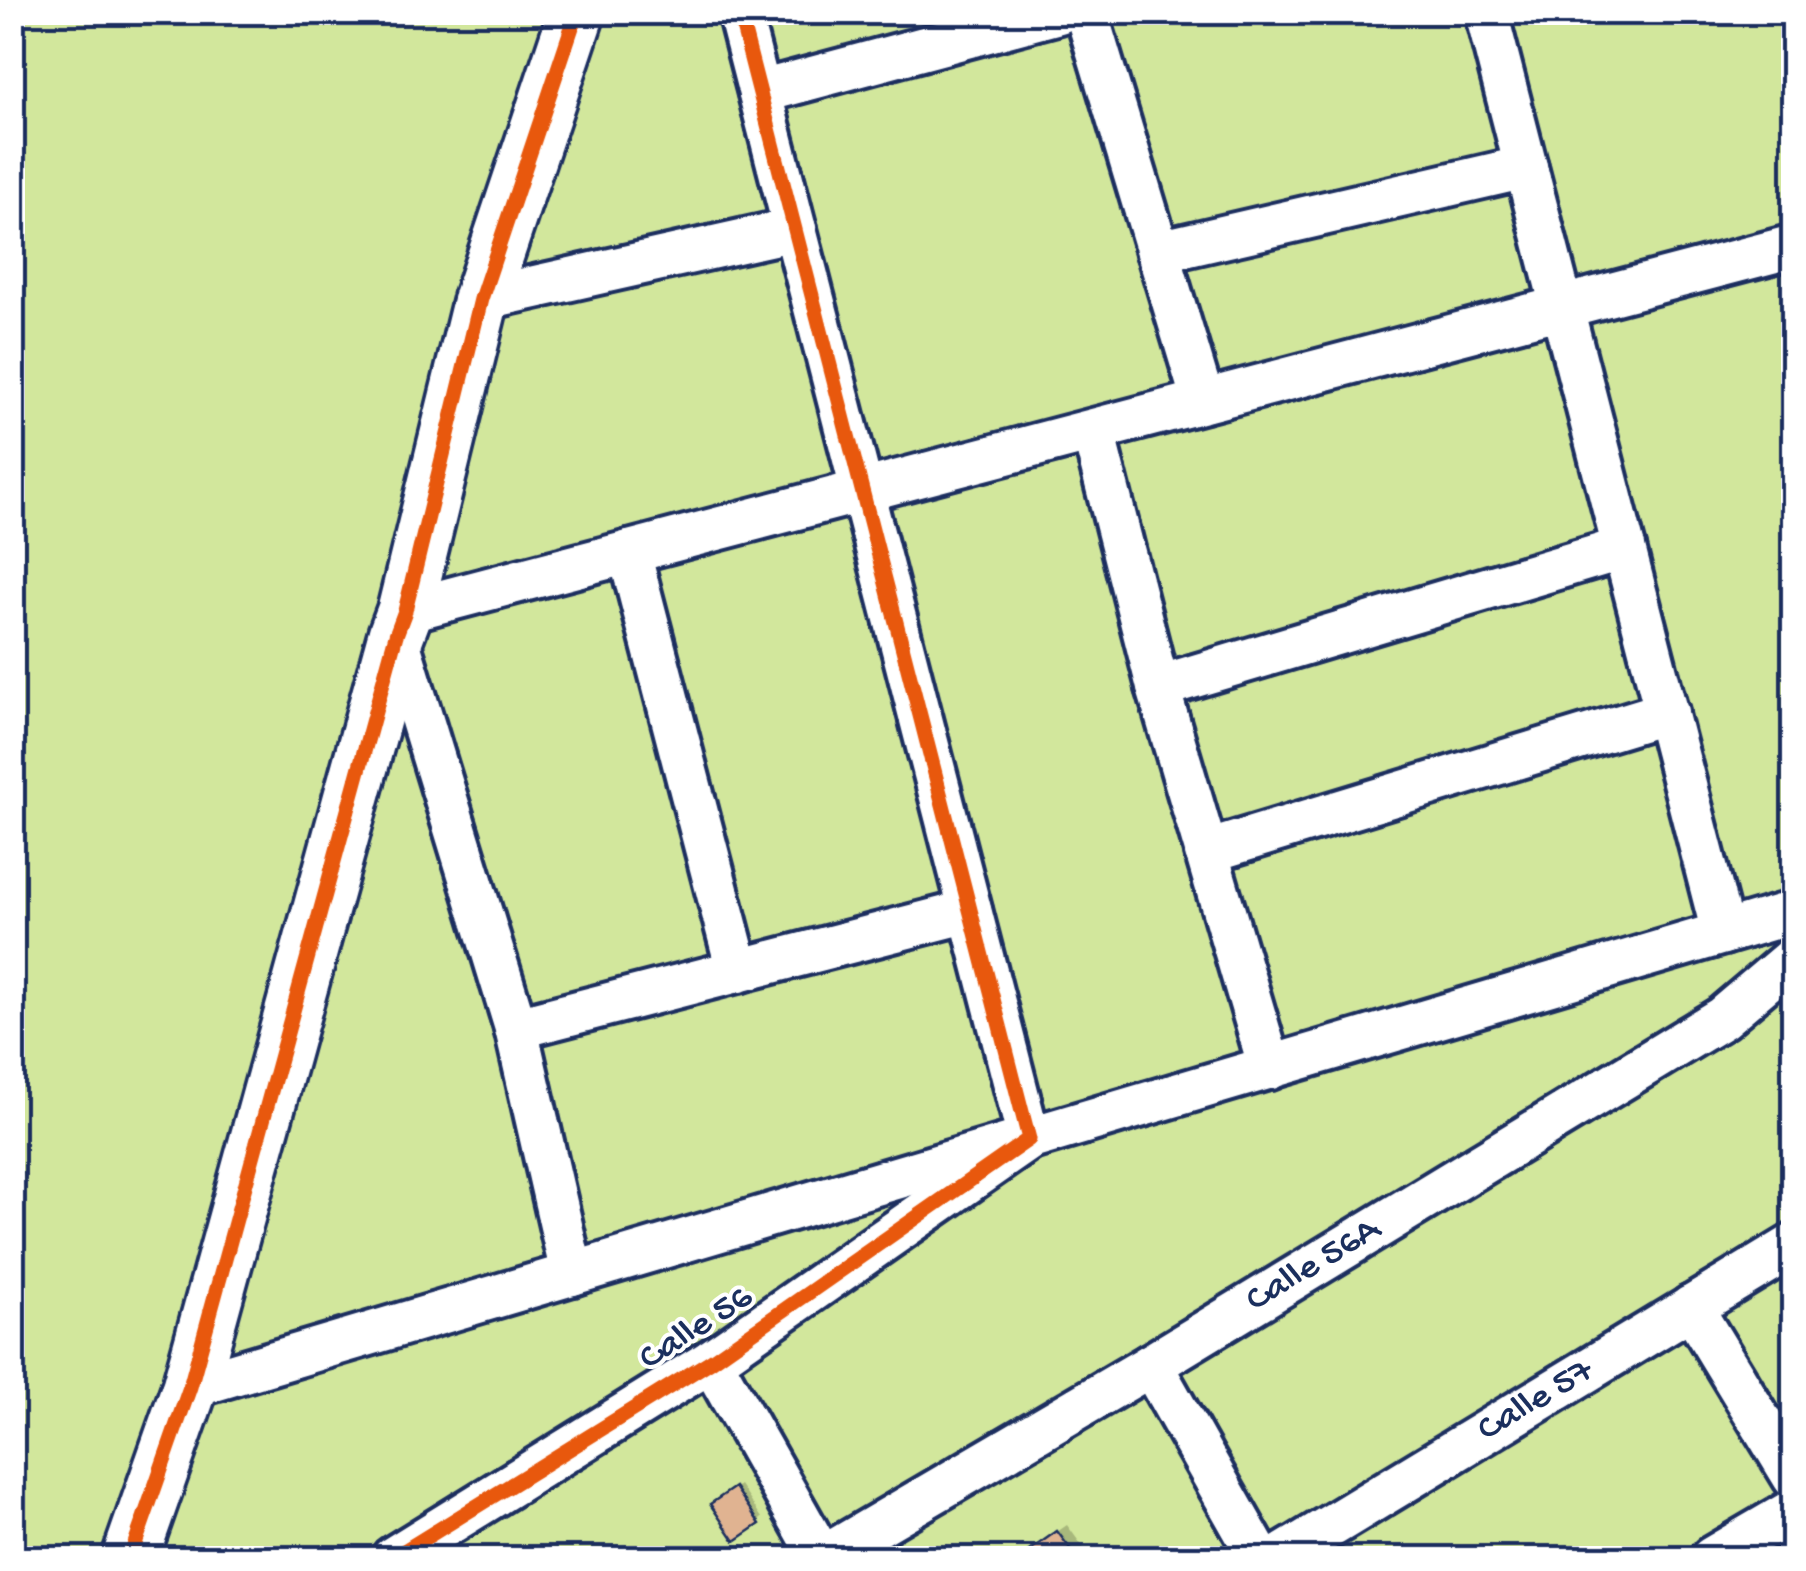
<svg xmlns="http://www.w3.org/2000/svg" width="1806" height="1571" viewBox="0 0 1806 1571" font-family="'Gochi Hand',sans-serif">
  <rect width="100%" height="100%" fill="#fff"/>
  <filter id="ink" filterUnits="userSpaceOnUse"><feTurbulence type="fractalNoise" baseFrequency=".01" numOctaves="2"/><feDisplacementMap in="SourceGraphic" scale="20" xChannelSelector="R" yChannelSelector="G"/><feConvolveMatrix kernelMatrix="1 2 1 2 8 2 1 2 1" color-interpolation-filters="sRGB"/></filter>
  <g filter="url(#ink)">
    <path fill="#d2e79c" stroke="#768b7d" stroke-width="2.5" d="M12 13H1793V1558H13Z"/>
    <path fill="#0003" d="M740 1485 762 1518 758 1522 716 1501Z
      M1067 1525 1091 1558H1023L1031 1550Z"/>
    <path fill="#e0b391" stroke="#1b2f5e" stroke-width="2.5" d="M735 1487 760 1524 735 1541 710 1504Z
      M1057 1531 1077 1558H1019Z"/>
    <g fill="none" stroke-linecap="round" stroke-linejoin="round">
      <g stroke="#1b2f5e" stroke-width="50">
        <g id="minor">
          <path d="M1086 12 1203 401"/>
          <path d="M1486 12 1723 933"/>
          <path d="M760 92 1059 12"/>
          <path d="M1158 252 1526 167"/>
          <path d="M481 299 795 229"/>
          <path d="M1093 431 1158 687 1270 1068"/>
          <path d="M629 552 738 971"/>
          <path d="M405 611 1794 246"/>
          <path d="M396 635 516 1028 572 1274"/>
          <path d="M1158 687 1624 548"/>
          <path d="M1206 852 1667 712"/>
          <path d="M516 1028 970 911"/>
          <path d="M1691 1307 1794 1477"/>
          <path d="M711 1361 822 1558"/>
          <path d="M1151 1365 1260 1558"/>
          <path d="M190 1387 1794 912"/>
          <path d="M393 1558 711 1361 1029 1139 739 12"/>
          <path id="s1" d="M822 1558 1151 1365 1722 1018 1794 957"/>
          <path id="s2" d="M1278 1558 1794 1245"/>
          <path d="M1712 1558 1794 1510"/>
        </g>
      </g>
      <g stroke="#1b2f5e" stroke-width="62">
        <path id="tertiary" d="M130 1558 190 1387 396 635 405 611 481 299 577 12"/>
      </g>
      <use href="#minor" stroke="#fff" stroke-width="42"/>
      <use href="#tertiary" stroke="#fff" stroke-width="55"/>
      <g stroke="#fff" stroke-width="21">
        <path id="cycleway" d="M130 1558 190 1387 396 635 405 611 481 299 577 12
          M393 1558 711 1361 1029 1139 739 12"/>
      </g>
      <use href="#cycleway" stroke="#e8590c" stroke-width="15"/>
    </g>
  </g>
  <g text-anchor="middle" dominant-baseline="central" stroke-width="8" stroke-linejoin="round" paint-order="stroke">
    <g font-size="38" fill="#1b2f5e" stroke="#fff">
      <text stroke="none"><textPath href="#s1" startOffset="572">Calle 56A</textPath></text>
      <text transform="translate(697 1329) rotate(-33)">Calle 56</text>
      <text stroke="none"><textPath href="#s2" startOffset="302">Calle 57</textPath></text>
    </g>
  </g>
  <rect width="1806" height="1571" fill="none" stroke="#fff" stroke-width="50"/>
  <rect x="25" y="25" width="1756" height="1521" fill="none" stroke="#1b2f5e" stroke-width="4" filter="url(#ink)"/>
</svg>
